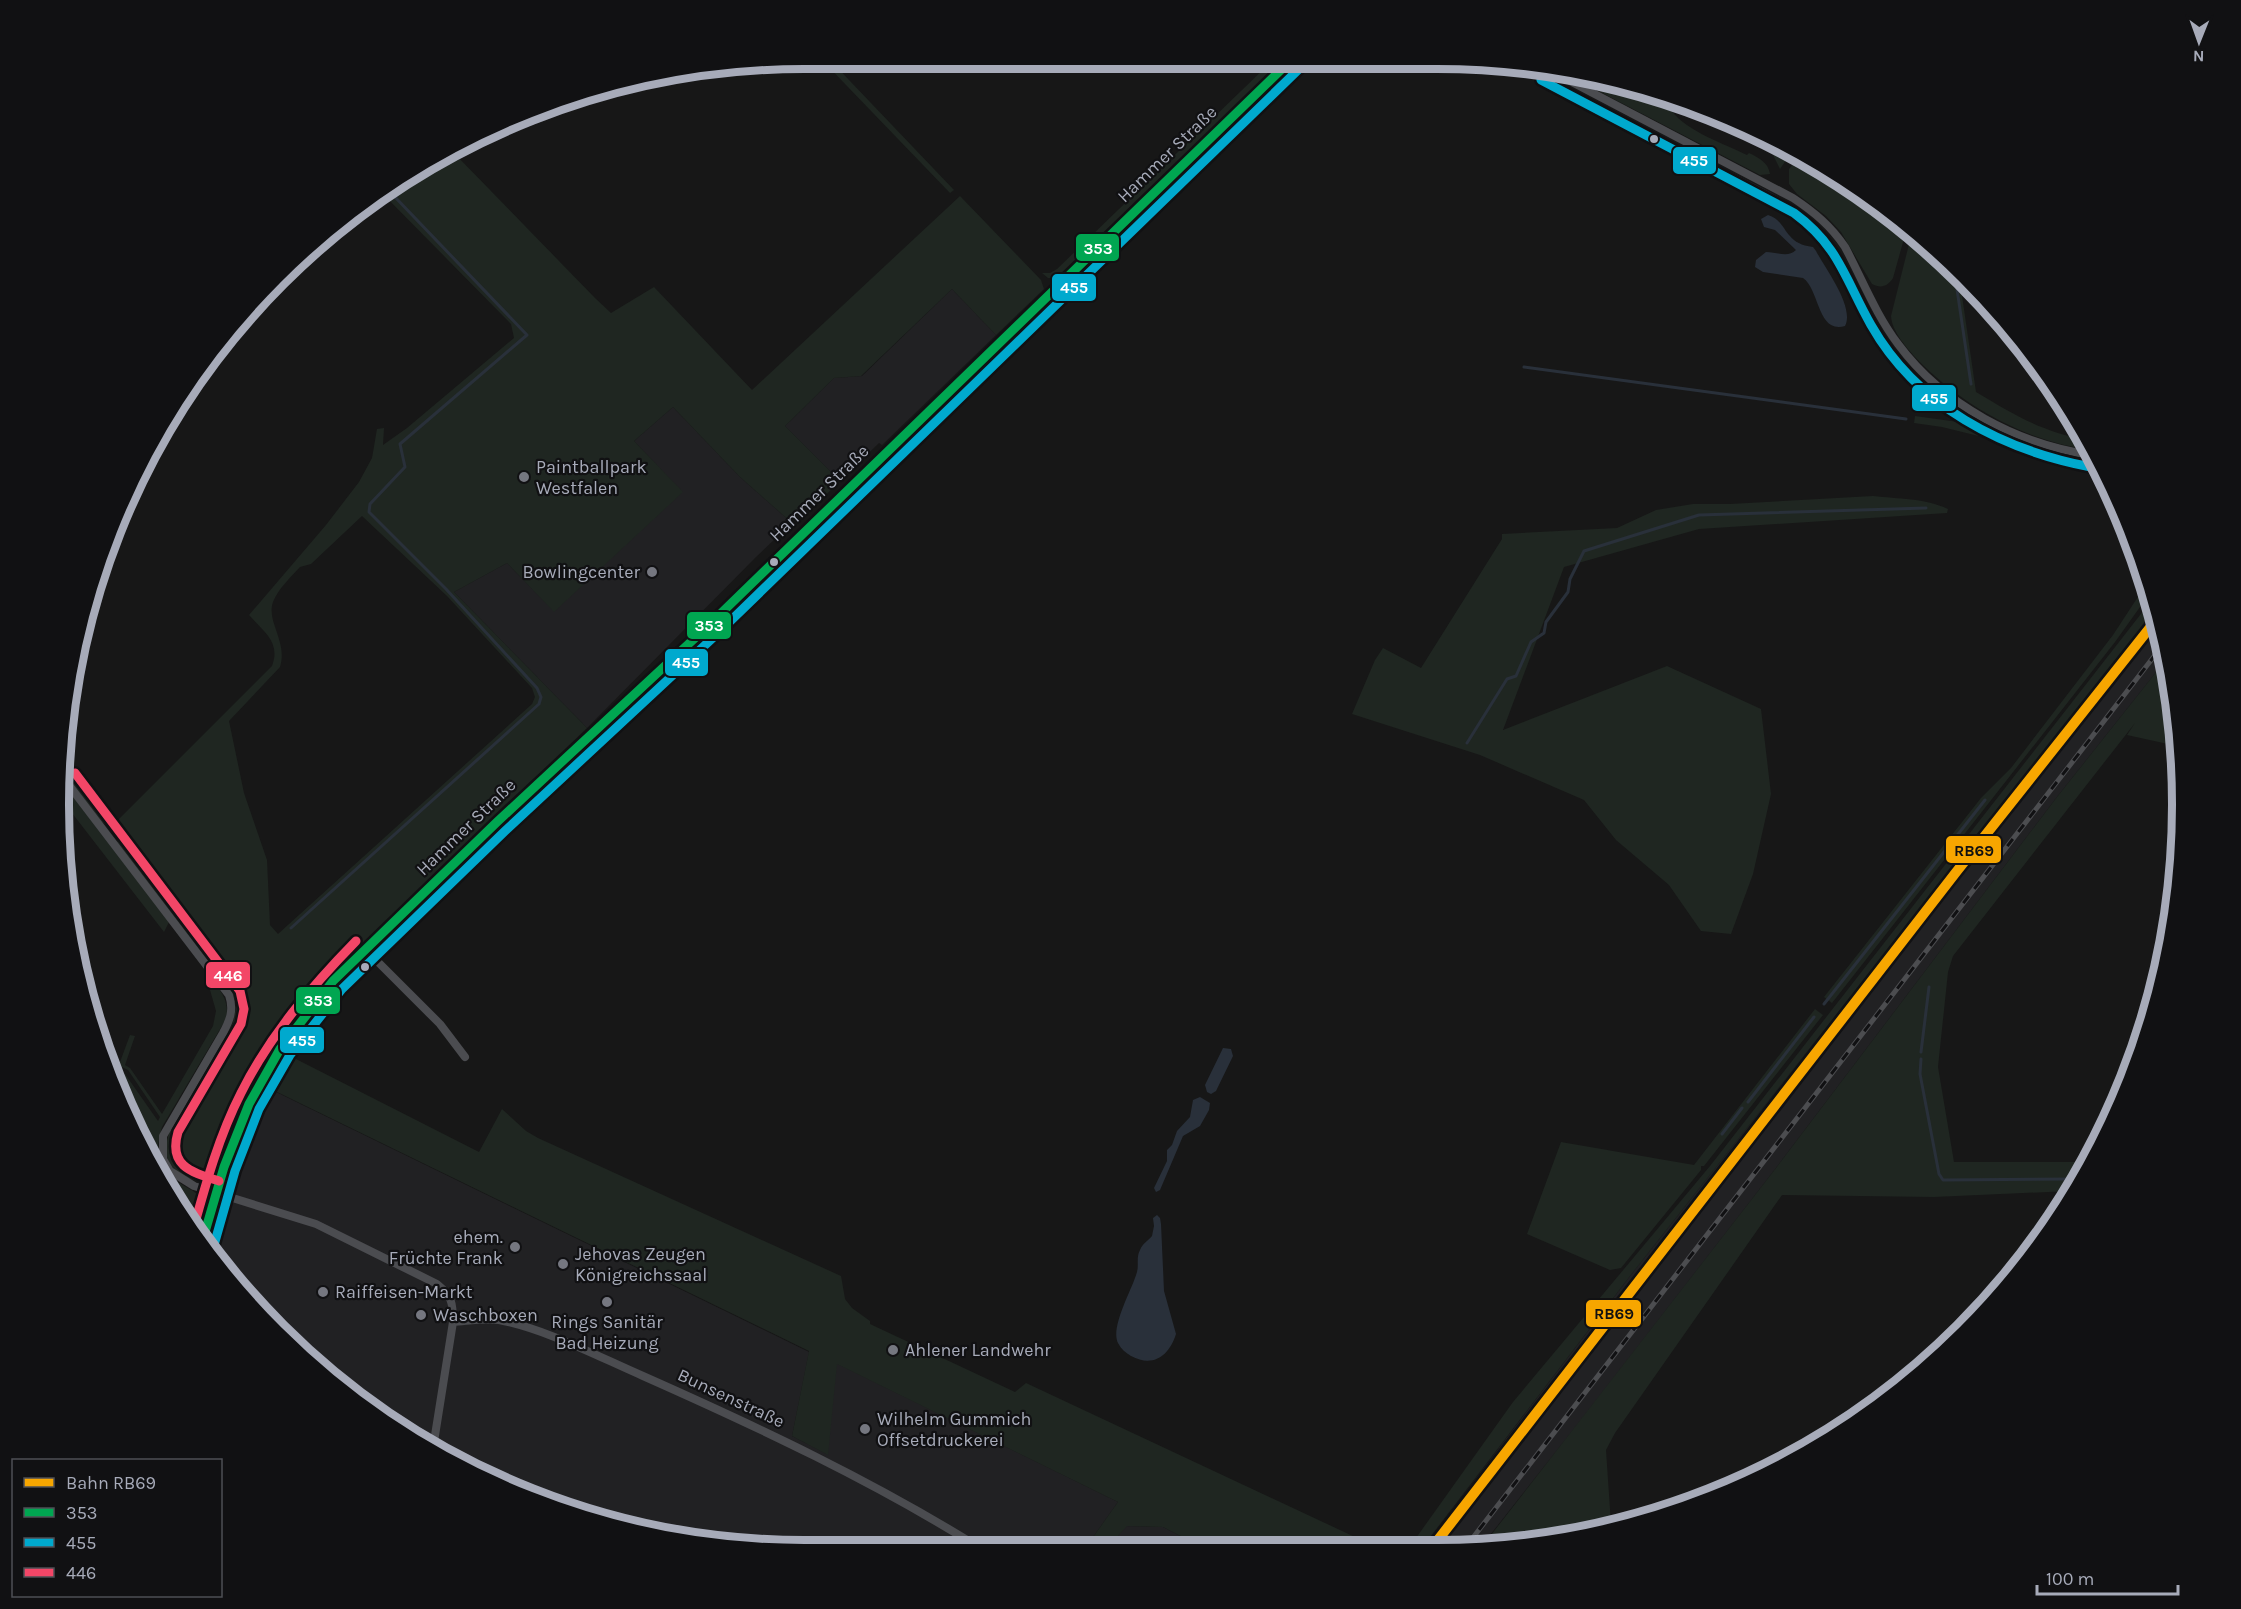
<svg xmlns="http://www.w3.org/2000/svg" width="2241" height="1609" viewBox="0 0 2241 1609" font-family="Karla,sans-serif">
  <rect width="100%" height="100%" fill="#171717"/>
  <path fill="#212123" d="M952 289 996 335 882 445 879 443 840 481 785 426 834 378 862 376Z
    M673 407 740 477 792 523 756 557 587 728 454 592 507 563 554 611 682 492 634 441Z
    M2154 612 2165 661 2057 797 1776 1168 1581 1420 1483 1544 1425 1545 1630 1276Z
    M274 1091 809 1352 792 1436 827 1454 836 1363 1118 1502 1086 1547 756 1549 612 1525 475 1474 350 1396 243 1296 209 1251 217 1220Z
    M1126 1526 1163 1527 1200 1546 1108 1547Z"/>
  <path fill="#1f2621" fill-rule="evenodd" d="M821 59H829L954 190 950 193Z
    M1274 59H1285L1056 278H1048L1042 273H1050L1057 269Z
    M1560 71 1582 73 1722 115 1793 150 1780 169 1772 153 1766 148 1681 103 1673 105 1672 111C1686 131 1725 144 1747 155L1749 153C1759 158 1768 162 1770 174L1760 175Z
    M452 151 595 298 611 313 654 287 752 390 960 196 1041 280 1044 289 996 335 952 289 861 376 834 378 785 426 840 481 799 521 792 523 740 477 673 407 634 441 683 492 554 612 507 563 454 592 587 728 376 930 329 976 311 997 287 1026 234 1111 208 1181C191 1183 170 1172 166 1154 165 1146 168 1137 170 1129L233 1023 237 1004 232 993 118 843 117 837 120 830 114 824 106 825 102 822 65 774V758L115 823 272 666C281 642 264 632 249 615L326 525 359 482 372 458 377 429 384 428 383 445 407 428 514 338 511 324 381 192 390 184ZM362 516 447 596 532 688 535 697 532 704 278 934 270 925 267 860 244 793 229 721 280 667C288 641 266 622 273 602 278 589 291 577 300 567L311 564Z
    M1801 154 1907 228 1893 278C1888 286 1881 289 1872 284L1841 232 1826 216 1797 194 1789 184V169Z
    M1912 232 1928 243 1959 275 1976 392C2016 416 2041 431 2086 440L2091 450C2025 441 1963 406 1917 359 1907 348 1892 332 1891 316Z
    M1915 416 1980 425 2034 448 2064 457 2097 463 2100 469 2071 466 2011 444 1942 427 1914 423Z
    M1873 496C1898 499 1925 498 1948 509L1947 513 1699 529 1564 567 1503 730 1667 666 1761 709 1771 794 1753 874 1731 934 1701 931 1669 885 1616 840 1584 800 1480 755 1352 714 1375 660 1383 648 1421 668 1502 539V534L1617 528 1656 510 1693 504H1730Z
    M2147 583 2150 593 2115 642 1832 1003 1824 997 1981 798 2011 768 2113 635Z
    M2151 601 2154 612 1630 1276 1424 1545H1411L1513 1402 1710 1166Z
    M2165 661 2176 707 2177 746 2127 735 2135 723 1953 956 1948 972 1938 1067 1954 1162H2088L2071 1191 1934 1197 1782 1195 1615 1433 1606 1450 1611 1524 1534 1544H1484L1776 1168 2057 797Z
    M65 786 169 922 164 932 65 804Z
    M216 984C224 996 229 1004 226 1019L162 1127C153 1157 160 1172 186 1187 195 1192 199 1194 204 1203L195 1233 184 1219 115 1090 109 1066 125 1074 158 1121 160 1117 128 1070 107 1060V1058L120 1062 130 1035 135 1036 125 1065 130 1068 162 1114 213 1026 216 1011 210 990Z
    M1815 1009 1823 1015 1704 1166H1701V1170L1621 1268 1610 1270 1527 1234 1561 1142 1694 1165Z
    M294 1058 479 1152 502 1109 526 1131 538 1138 841 1276 845 1299 852 1308 870 1321V1324L1015 1392 1026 1383 1372 1545 1200 1546 1163 1527 1127 1526 1108 1547H1086L1118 1502 837 1364 828 1455 792 1436 809 1351 275 1091Z"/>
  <path fill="#29303a" d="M1768 215C1788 221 1783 244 1813 247L1816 251C1825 268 1855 307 1845 326 1817 334 1820 290 1803 278L1763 272 1755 267 1756 260 1766 252C1777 252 1788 258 1796 250L1775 230 1764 227 1761 219Z
    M1223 1048 1231 1049 1233 1056 1216 1091 1211 1094 1207 1092 1205 1085Z
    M1200 1097 1210 1103 1209 1110 1200 1126 1183 1136 1160 1190 1156 1192 1154 1188 1167 1161V1150L1172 1145 1177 1131 1190 1117 1193 1100Z
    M1157 1215 1160 1218 1161 1224 1164 1291 1176 1334C1169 1356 1153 1368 1131 1356 1126 1353 1121 1349 1118 1343 1110 1327 1132 1290 1137 1272 1139 1265 1136 1257 1140 1250 1143 1243 1148 1241 1152 1236L1154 1226 1153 1218Z"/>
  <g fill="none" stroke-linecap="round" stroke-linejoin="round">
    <path stroke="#29303a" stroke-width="3" d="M1688 157 1698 158C1735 177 1787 198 1816 226 1845 254 1858 295 1876 329 1888 350 1905 368 1922 386
      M386 188 389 191
      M1954 269 1971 384
      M1524 367 1906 419
      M1467 743 1507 679 1516 676 1531 642 1544 633 1546 622 1568 592 1570 579 1584 551 1699 515 1926 508
      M291 928 539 704 541 697 537 688 446 589 369 512 370 504 405 467 400 444 527 335 393 195
      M1824 1004 1985 800
      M1921 1052 1929 987
      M1921 1059 1920 1074 1939 1174 1943 1180 2074 1179
      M1748 1102 1814 1017
      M1722 1134 1742 1108"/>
    <path stroke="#4b4c50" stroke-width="8" d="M1547 69 1793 198C1814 212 1831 226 1845 247 1862 279 1876 315 1898 344 1943 405 2019 445 2093 455
      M65 780 229 995C234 1010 230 1020 223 1033L163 1136V1159L170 1171 194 1186 316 1224 437 1284C452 1296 453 1303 453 1322L433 1448
      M365 949 440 1024 465 1057
      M453 1322C468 1321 484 1318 499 1320 546 1329 599 1357 643 1376 758 1427 873 1481 980 1548"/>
    <path stroke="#4a4a4f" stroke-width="12" d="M202 1242C213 1202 224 1162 240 1123 261 1071 296 1024 333 981L497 822 709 625 1292 59"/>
    <g stroke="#4c4d50" stroke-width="5">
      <path id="rail" d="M1468 1544 2162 646"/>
    </g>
    <use href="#rail" stroke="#111113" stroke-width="3" stroke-dasharray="9" stroke-linecap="butt"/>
    <g stroke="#111113" stroke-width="14">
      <path id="bus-1" d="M202 1242 224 1167 249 1104 280 1049 333 981 497 822 709 625 1292 59"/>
    </g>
    <g stroke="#111113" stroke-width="14">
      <path id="bus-2" d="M1541 80 1794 213C1839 246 1845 279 1871 325 1917 406 2002 450 2091 467
        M214 1245 235 1171 259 1109 290 1055 342 989 505 831 717 634 1300 68"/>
    </g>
    <g stroke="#111113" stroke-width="14">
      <path id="bus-3" d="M75 773 240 991 244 1009 241 1024 178 1132C168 1166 191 1172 219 1181
        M193 1230C206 1183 219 1136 241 1093 270 1035 312 986 356 941"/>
    </g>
    <use href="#bus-1" stroke="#00a651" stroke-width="9"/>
    <use href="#bus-2" stroke="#00a9ce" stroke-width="9"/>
    <use href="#bus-3" stroke="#f34667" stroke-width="9"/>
    <g stroke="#111113" stroke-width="15">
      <path id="rail-1" d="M1434 1545 1957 871 2156 620"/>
    </g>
    <use href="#rail-1" stroke="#f7a600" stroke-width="10"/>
  </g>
  <g fill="#a7abb9" stroke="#111113" stroke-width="2">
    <circle cx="1654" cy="139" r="5"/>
    <circle cx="774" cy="562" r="5"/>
    <circle cx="365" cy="967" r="5"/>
  </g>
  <g fill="#757780" stroke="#111113" stroke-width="2">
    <circle cx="524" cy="477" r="6"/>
    <circle cx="652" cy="572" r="6"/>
    <circle cx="515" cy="1247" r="6"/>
    <circle cx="563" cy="1264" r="6"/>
    <circle cx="323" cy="1292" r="6"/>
    <circle cx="607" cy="1302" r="6"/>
    <circle cx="421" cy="1315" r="6"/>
    <circle cx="893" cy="1350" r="6"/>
    <circle cx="865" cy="1429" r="6"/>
  </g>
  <g text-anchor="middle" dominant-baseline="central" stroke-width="4.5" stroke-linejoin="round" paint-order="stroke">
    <g font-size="18" fill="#a7abb9" stroke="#111113">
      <text transform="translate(1167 154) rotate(-44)">Hammer Straße</text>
      <text transform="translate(819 493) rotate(-44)">Hammer Straße</text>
      <text transform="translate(466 827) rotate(-44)">Hammer Straße</text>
      <text transform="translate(731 1398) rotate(25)">Bunsenstraße</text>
    </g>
    <g font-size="18" fill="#a7abb9" stroke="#111113" text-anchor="start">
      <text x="536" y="467">Paintballpark<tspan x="536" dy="21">Westfalen</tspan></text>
      <text x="640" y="572" text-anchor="end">Bowlingcenter</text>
      <text x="503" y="1237" text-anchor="end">ehem.<tspan x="503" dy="21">Früchte Frank</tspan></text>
      <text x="575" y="1254">Jehovas Zeugen<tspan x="575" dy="21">Königreichssaal</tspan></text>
      <text x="335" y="1292">Raiffeisen-Markt</text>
      <text x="433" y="1315">Waschboxen</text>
      <text x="607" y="1322" text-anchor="middle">Rings Sanitär<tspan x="607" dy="21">Bad Heizung</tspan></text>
      <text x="905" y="1350">Ahlener Landwehr</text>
      <text x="877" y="1419">Wilhelm Gummich<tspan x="877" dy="21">Offsetdruckerei</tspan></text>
    </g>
  </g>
  <path d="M0 0H2241V1609H0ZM804 69H1437A735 735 0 0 1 2172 804V805A735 735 0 0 1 1437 1540H804A735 735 0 0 1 69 805V804A735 735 0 0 1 804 69Z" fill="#111113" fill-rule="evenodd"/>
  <path fill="none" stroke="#a7abb9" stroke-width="8" d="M804 69H1437A735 735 0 0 1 2172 804V805A735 735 0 0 1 1437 1540H804A735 735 0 0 1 69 805V804A735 735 0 0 1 804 69Z"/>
  <g stroke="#111113" stroke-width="2">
    <rect x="1672" y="146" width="45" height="29" rx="6" fill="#00a9ce"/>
    <rect x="1075" y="233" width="45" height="29" rx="6" fill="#00a651"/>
    <rect x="1051" y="273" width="46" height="29" rx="6" fill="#00a9ce"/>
    <rect x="1911" y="384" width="46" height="28" rx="6" fill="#00a9ce"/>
    <rect x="686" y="611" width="46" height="29" rx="6" fill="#00a651"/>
    <rect x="664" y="648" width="45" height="29" rx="6" fill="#00a9ce"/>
    <rect x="1945" y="835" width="57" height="29" rx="6" fill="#f7a600"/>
    <rect x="205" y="961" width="46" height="28" rx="6" fill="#f34667"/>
    <rect x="295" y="986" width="46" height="29" rx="6" fill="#00a651"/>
    <rect x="279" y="1026" width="46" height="28" rx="6" fill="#00a9ce"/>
    <rect x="1585" y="1299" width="57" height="29" rx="6" fill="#f7a600"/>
  </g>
  <g font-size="16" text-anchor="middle" font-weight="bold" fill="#fff">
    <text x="1694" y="166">455</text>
    <text x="1098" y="254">353</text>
    <text x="1074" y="293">455</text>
    <text x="1934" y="404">455</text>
    <text x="709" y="631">353</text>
    <text x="686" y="668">455</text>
    <text x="228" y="981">446</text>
    <text x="318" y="1006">353</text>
    <text x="302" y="1046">455</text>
  </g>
  <g font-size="16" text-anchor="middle" font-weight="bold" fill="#111">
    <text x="1974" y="856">RB69</text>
    <text x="1614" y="1319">RB69</text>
  </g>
  <rect x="12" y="1459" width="210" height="138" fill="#111113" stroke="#4d4f55" stroke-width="1.5"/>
  <rect x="24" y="1478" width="30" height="9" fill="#f7a600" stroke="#4d4f55" stroke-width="1.5"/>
  <text x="66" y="1489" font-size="18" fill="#a7abb9">Bahn RB69</text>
  <rect x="24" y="1508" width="30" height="9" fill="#00a651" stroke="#4d4f55" stroke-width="1.5"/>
  <text x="66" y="1519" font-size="18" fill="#a7abb9">353</text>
  <rect x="24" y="1538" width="30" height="9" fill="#00a9ce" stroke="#4d4f55" stroke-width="1.5"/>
  <text x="66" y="1549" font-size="18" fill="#a7abb9">455</text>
  <rect x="24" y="1568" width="30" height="9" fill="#f34667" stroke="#4d4f55" stroke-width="1.5"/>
  <text x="66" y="1579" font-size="18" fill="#a7abb9">446</text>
  <g transform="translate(2199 42) rotate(181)" stroke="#111113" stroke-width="4.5" paint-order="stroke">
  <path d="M0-4.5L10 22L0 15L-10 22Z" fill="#a7abb9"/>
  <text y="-9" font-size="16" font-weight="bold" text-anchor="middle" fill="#a7abb9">N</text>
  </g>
  <path d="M2037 1585v9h141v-9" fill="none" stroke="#a7abb9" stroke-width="3"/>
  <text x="2046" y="1585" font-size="18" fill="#a7abb9" stroke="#111113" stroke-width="4.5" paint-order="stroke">100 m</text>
</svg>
